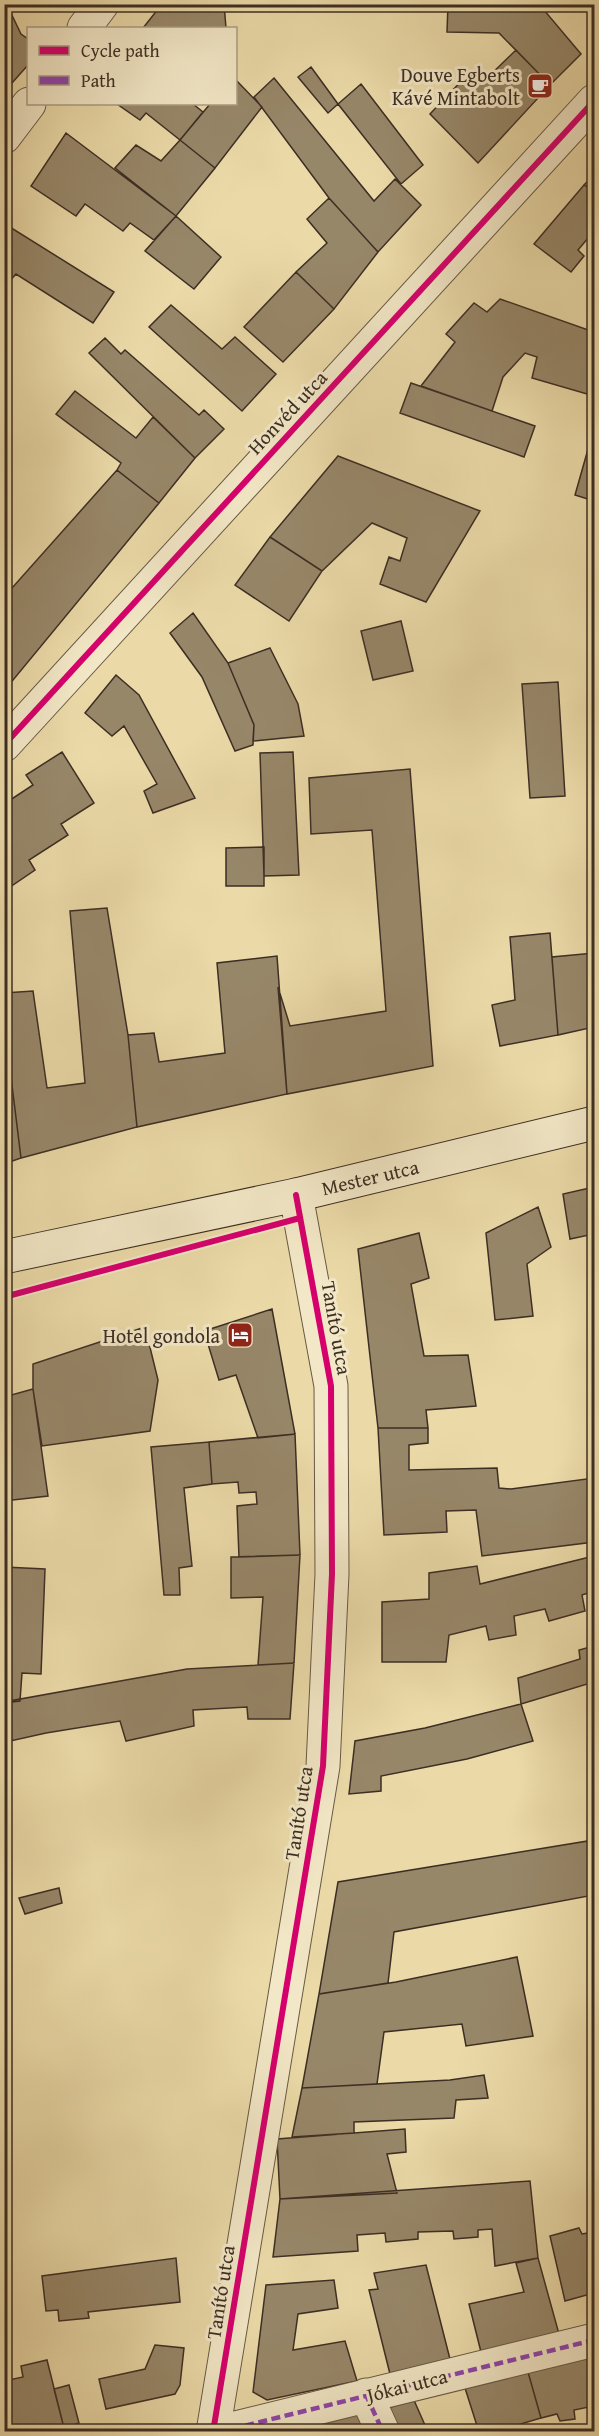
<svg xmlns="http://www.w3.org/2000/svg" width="599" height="2436" viewBox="0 0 599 2436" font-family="'Gentium Book Plus',serif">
  <rect width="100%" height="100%" fill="#ebdaa8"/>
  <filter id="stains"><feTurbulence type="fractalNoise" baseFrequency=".00333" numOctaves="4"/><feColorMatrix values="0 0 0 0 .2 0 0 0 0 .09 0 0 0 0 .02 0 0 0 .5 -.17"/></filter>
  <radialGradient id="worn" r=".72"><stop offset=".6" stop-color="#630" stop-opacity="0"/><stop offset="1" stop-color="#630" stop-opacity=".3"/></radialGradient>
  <path fill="#978769" stroke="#3d2e24" stroke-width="1.5" d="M162 4H224L226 28H143Z
    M448 4H534L544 10 581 54 550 85 499 33 447 32Z
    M9 9 21 34 28 39V65L4 92V11Z
    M516 50 550 85 478 163 430 114 469 73 481 84Z
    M311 67 338 104 328 113 298 77Z
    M274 78 374 201 395 179 421 205 378 252 329 198 254 97Z
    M236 80 262 107 215 168 180 140 210 104H236Z
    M361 84 423 165 401 184 338 104Z
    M117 104H193L203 112 180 140 146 113 140 120Z
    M66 133 176 216 154 240 130 223 123 231 85 204 76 216 31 186Z
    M180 140 215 168 176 216 115 168 136 145 161 161Z
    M594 175V192L584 185Z
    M584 185 594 192V231L578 250 584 256 571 272 534 244Z
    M329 198 378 252 334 309 296 272 327 243 307 219Z
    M176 216 221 257 194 289 145 251Z
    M5 224 114 292 93 323 16 274 4 287Z
    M296 272 334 309 283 362 244 327Z
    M500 299 594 332V396L532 378 537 357 525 353 503 377 492 411 421 386 455 342 446 334 474 303 487 312Z
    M171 305 222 349 235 337 276 374 242 411 149 327Z
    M105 338 121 354 125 350 199 415 204 410 224 429 195 458 89 353Z
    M411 383 535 426 524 457 400 413Z
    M75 391 136 438 153 417 195 458 159 503 117 470 121 463 56 414Z
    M592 435H594V501L575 495Z
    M338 456 480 511 426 602 380 584 389 557 400 561 407 538 372 523 322 571 270 537Z
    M117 470 159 503 4 691V597Z
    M270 537 322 571 289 621 235 585Z
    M193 613 228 663 254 725 253 745 235 751 202 677 170 633Z
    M401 621 413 671 373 680 361 631Z
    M270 648 298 704 304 736 253 741 254 725 228 663Z
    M116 675 139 695 195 798 153 813 144 791 157 784 124 726 112 736 85 713Z
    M558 682 565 796 530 798 522 684Z
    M62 752 94 803 61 824 68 835 29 860 35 870 4 891V804L33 785 26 775Z
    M293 752 299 875 264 876 260 753Z
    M410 769 433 1066 287 1094 278 987 290 1026 386 1011 372 830 311 834 309 778Z
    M264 847V886H226V848Z
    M107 908 128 1035 137 1127 21 1158 7 1045 4 993 33 991 47 1088 85 1083 70 911Z
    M550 933 558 1035 500 1046 492 1005 515 1000 510 937Z
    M594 953V1027L558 1035 552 957Z
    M277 956 287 1094 137 1127 128 1035 154 1033 159 1062 225 1053 217 963Z
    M4 1045H7L21 1158 4 1164Z
    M594 1187V1234L570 1239 563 1194Z
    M538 1207 551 1247 527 1264 533 1316 495 1320 486 1233Z
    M419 1233 429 1278 411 1284 424 1356 468 1355 476 1406 426 1410 428 1428H378L358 1249Z
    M272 1309 295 1434 258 1438 236 1375 219 1380 204 1331Z
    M145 1327 158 1380 150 1431 42 1446 33 1389V1364Z
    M33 1389 48 1496 4 1501V1397Z
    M378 1428H428V1443L409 1445V1470L497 1468 499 1488 511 1489 594 1478V1542L482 1556 476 1510 446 1511 447 1532 384 1535Z
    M295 1434 300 1555 239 1557 237 1506 257 1504 256 1492 239 1493 238 1482 212 1484 209 1442Z
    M209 1442 212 1484 184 1488 192 1566 179 1568 180 1595H164L151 1447Z
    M300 1555 294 1663 258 1665 263 1597 231 1598V1557Z
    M594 1556V1591L582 1595 585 1611 549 1621 545 1609 514 1616 516 1635 489 1640 486 1626 449 1635 446 1662H382V1602L429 1599V1573L477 1566 480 1584Z
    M4 1567 45 1569 41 1674 22 1673 20 1701 12 1702H4Z
    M594 1646V1682L521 1704 518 1678 580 1659 579 1650Z
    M294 1663 290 1719H248L247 1707 193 1710 194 1726 126 1741 120 1721 46 1733 10 1741 8 1766H4V1702L187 1669Z
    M521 1704 533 1741 467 1759 381 1776V1791L349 1794 355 1741 425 1728Z
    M594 1840V1895L394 1932 388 1983 319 1994 338 1882Z
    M59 1888 62 1903 25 1914 19 1898Z
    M517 1957 533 2036 466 2046 462 2024 384 2032 377 2084 302 2088 319 1994 396 1982Z
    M484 2075 488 2098 456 2100 454 2118 354 2122V2133L292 2137 302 2088 450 2080Z
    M405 2129 406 2152 387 2154 397 2193 280 2199 277 2139Z
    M530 2181 538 2258 495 2266 492 2229 478 2230V2237L454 2239 453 2231 418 2232V2239L386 2242 385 2233 357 2235 358 2251 273 2257 280 2199Z
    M579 2228 582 2234 594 2232V2293L565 2301 550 2236Z
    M176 2258 180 2302 88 2312 89 2318 59 2321 58 2310 46 2311 42 2276Z
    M538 2258 559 2334 481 2352 469 2304 524 2292 516 2263Z
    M426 2265 450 2359 390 2374 369 2290 378 2289 374 2273Z
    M334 2280 338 2308 298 2314 293 2350 345 2341 357 2381 267 2400 253 2392 266 2285Z
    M155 2345 184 2348 180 2385 175 2394 106 2409 99 2379 145 2369Z
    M594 2356V2406L574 2410 575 2419 560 2421 557 2414 541 2418 528 2372Z
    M47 2360 64 2428 46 2432H4V2381L23 2377 21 2366Z
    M528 2372 541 2418 494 2432H479L465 2388Z
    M69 2385 79 2423 64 2428 54 2389Z
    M413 2398 428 2432H394L384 2410Z
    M357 2414 366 2432H304L300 2424Z"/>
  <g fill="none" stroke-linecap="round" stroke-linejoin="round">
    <g stroke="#685945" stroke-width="35">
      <path id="street" d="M84 28 102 4
        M4 137 29 104
        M4 745 594 101
        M366 2395 383 2432
        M213 2432 323 1766 332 1574 331 1386 296 1195
        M219 2432 594 2340"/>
    </g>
    <g stroke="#3d2e24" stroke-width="35">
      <path id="secondary" d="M4 1257 296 1195 594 1123"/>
    </g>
    <use href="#street" stroke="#f2e7c6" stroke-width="33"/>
    <use href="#secondary" stroke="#f2e7c6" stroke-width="33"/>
    <path stroke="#8e44ad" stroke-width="4.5" stroke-dasharray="9 4.5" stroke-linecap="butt" d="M366 2395 383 2432
      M219 2432 594 2340"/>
    <g stroke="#f2e7c6" stroke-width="10">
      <path id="cycleway" d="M4 745 594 101
        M4 1297 300 1218
        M213 2432 323 1766 332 1574 331 1386 296 1195"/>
    </g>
    <use href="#cycleway" stroke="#d6006c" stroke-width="6"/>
  </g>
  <defs>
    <g id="cafe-square" transform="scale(1.35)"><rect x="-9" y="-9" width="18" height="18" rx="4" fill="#8f2418" stroke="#f2e7c6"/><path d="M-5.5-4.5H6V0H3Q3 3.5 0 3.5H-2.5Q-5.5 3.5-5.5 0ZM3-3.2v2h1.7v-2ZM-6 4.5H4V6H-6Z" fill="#fff"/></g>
    <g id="hotel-square" transform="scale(1.35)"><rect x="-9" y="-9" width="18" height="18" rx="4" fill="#8f2418" stroke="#f2e7c6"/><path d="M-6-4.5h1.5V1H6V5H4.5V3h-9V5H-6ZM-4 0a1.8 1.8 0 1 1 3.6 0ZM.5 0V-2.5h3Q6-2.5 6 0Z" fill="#fff"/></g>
  </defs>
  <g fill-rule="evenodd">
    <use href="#cafe-square" x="540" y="86"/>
    <use href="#hotel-square" x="240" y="1335"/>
  </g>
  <g text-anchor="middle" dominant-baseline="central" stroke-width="6" stroke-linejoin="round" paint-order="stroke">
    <g font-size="20" fill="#3d2e24" stroke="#f2e7c6" text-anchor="end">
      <text x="520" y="74">Douve Egberts<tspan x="520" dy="23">Kávé Mintabolt</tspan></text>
      <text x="220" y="1335">Hotel gondola</text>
    </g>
    <g font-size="20" fill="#3d2e24" stroke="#f2e7c6">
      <text transform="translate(287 412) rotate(-47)">Honvéd utca</text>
      <text transform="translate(370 1177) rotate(-13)">Mester utca</text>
      <text transform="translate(337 1328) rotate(80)">Tanító utca</text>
      <text transform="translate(298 1813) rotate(-81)">Tanító utca</text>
      <text transform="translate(220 2292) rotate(-81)">Tanító utca</text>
      <text transform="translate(407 2385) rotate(-14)">Jókai utca</text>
    </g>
  </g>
  <rect width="599" height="2436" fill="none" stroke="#ebdaa8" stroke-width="24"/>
  <rect x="6" y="6" width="587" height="2424" fill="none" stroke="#3d2e24" stroke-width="3"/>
  <rect x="12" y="12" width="575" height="2412" fill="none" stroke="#3d2e24" stroke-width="1.5"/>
  <rect x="27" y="27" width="210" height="78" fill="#f2e7c6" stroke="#aa9d85" stroke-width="1.5"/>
  <rect x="39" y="46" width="30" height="9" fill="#d6006c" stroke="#aa9d85" stroke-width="1.5"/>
  <text x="81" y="57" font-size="18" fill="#3d2e24">Cycle path</text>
  <rect x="39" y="76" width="30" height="9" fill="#8e44ad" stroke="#aa9d85" stroke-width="1.5"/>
  <text x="81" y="87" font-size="18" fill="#3d2e24">Path</text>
  <rect width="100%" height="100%" filter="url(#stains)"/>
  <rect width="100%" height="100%" fill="url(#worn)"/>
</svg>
